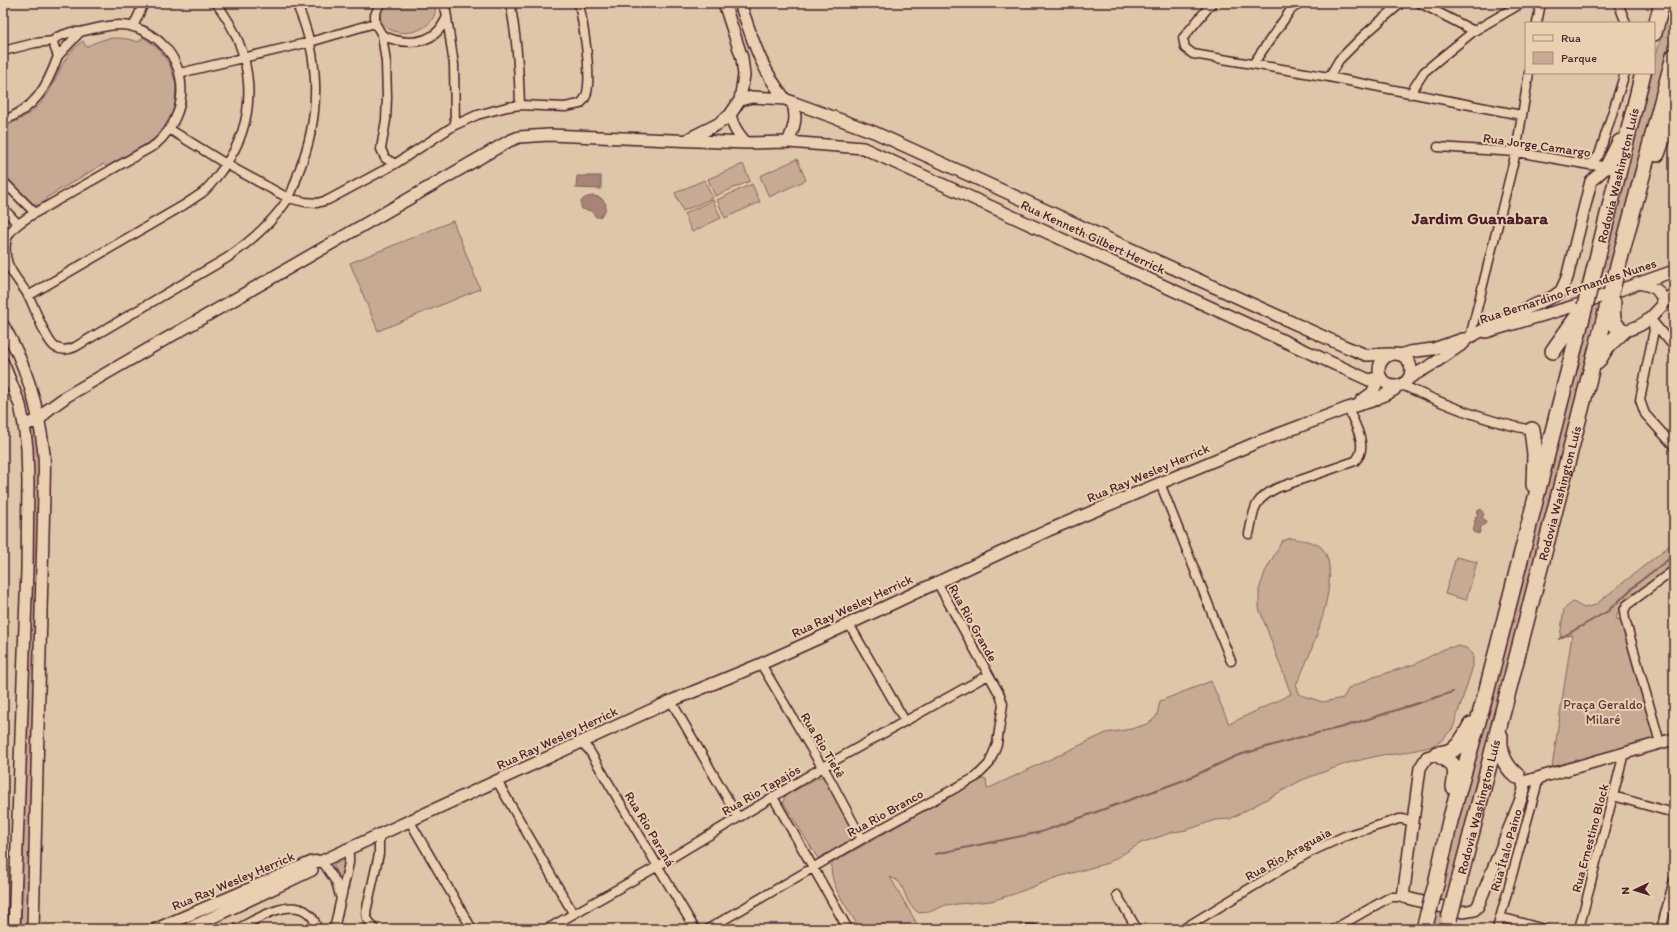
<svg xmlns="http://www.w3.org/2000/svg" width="1677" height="932" viewBox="0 0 1677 932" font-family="Itim,sans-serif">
  <rect width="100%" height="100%" fill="#dec6a8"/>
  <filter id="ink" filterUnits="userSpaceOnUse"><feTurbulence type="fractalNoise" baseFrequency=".025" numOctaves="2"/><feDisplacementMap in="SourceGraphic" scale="8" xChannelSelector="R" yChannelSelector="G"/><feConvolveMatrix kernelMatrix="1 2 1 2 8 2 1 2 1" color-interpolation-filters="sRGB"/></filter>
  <g filter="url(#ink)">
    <path fill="#c6aa93" stroke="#88645f" d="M382 3H435C442 40 367 45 382 3Z
      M1670 3H1674V36L1608 291 1592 297 1651 73H1654V63Z
      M143 37 159 49 170 65 176 84 175 104 169 123 156 138 106 167 103 164 46 198 48 202 40 206 32 203 3 175V127C21 120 39 110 49 92 59 74 64 53 83 41L86 47C106 36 118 36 139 42Z
      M797 159 806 180 769 197 760 176Z
      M743 164 750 181 715 196 708 179Z
      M704 180 713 198 683 211 675 193Z
      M752 184 760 202 725 218 717 200Z
      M713 200 721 218 692 232 684 214Z
      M453 221 480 289 378 331 350 263Z
      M1605 298 1449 904 1437 901 1591 302Z
      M33 427 36 430 40 471 28 929H21L32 495 29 428Z
      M1291 538C1300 540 1315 541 1322 548 1345 574 1309 659 1296 685L1300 695 1323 702 1343 698 1349 688 1374 677 1415 664 1446 648 1458 646 1466 648 1473 654V666L1453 728 1441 741 1430 747 1397 754 1382 755 1348 763 1302 780 1230 819 1215 820 1187 830 1173 832 1141 843 1108 863 1058 877 1014 894 991 901 946 905 929 912 919 913C915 910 910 906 908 901 903 891 903 881 890 877L920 929H860C850 911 827 883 832 863L979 780 986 779 987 789 1106 733 1131 729 1147 724 1153 720 1157 715 1160 701 1211 681 1229 724 1291 694 1259 608V590L1265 572 1282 541Z
      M1674 542V565L1620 607 1616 619 1624 621 1654 736 1652 741 1553 770 1552 767 1572 635 1560 637 1564 609 1573 602 1584 608 1595 605Z
      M1456 557 1477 562 1466 600 1445 594Z
      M819 777H824L855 835 853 838 821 858 817 857 783 802 785 796Z
      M340 861H342L345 866 342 883H340L333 865Z
      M1433 910 1446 914 1442 929H1428Z"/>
    <path fill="#a68578" stroke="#815c59" d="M577 176H601V189L576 188Z
      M595 196 601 198 606 204 605 211 600 217H596L591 211 582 209C577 199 587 196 595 196Z
      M1481 509 1484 515 1482 516 1486 523 1481 527 1479 534 1473 532 1475 523 1474 521 1476 520 1475 517 1478 515 1476 512Z"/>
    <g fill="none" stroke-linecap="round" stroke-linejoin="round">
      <path stroke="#815c59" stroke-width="2" d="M1559 639 1608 611 1639 582 1674 555
        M935 854 1041 832 1187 779 1236 756 1297 738 1343 727 1453 692"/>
      <g stroke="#4a1f2b" stroke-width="11">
        <path id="minor" d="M380 3 375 15V23L382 35 386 62 387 98 386 120 381 149 385 158 395 164
          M443 3 446 11 454 65 455 125
          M510 3C517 37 519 70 520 105
          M1212 3 1183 38 1185 48 1193 54 1329 77 1521 115
          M1420 3 1474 31
          M1618 3 1626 23
          M1537 23 1541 3
          M133 27 144 3
          M71 32H80L58 56 54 46 53 41 57 37Z
          M80 32C97 28 117 22 134 27 188 45 197 109 155 145L35 213C24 220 8 228 6 243 5 250 6 258 8 264 13 276 22 285 28 295 35 307 45 340 55 347 62 351 69 350 75 347L227 258C250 242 272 223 288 199 293 191 296 180 299 171 321 116 321 57 296 3
          M382 35C398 43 421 46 436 33 441 29 444 23 447 17
          M3 51 35 43 53 41
          M1253 64 1290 11 1299 3
          M180 73 310 42 375 23
          M1329 77 1339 60 1363 36 1401 3
          M1410 94 1424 72 1437 61 1474 31 1522 3
          M3 121C36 107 46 89 58 56
          M169 129 226 164 288 198 305 202 317 203 328 200 395 164 455 125 477 115 507 107 520 105 565 107 580 104C582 102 585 99 586 96 593 77 583 24 579 3
          M1438 147 1516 152 1590 165 1608 166
          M1590 165 1599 155 1625 73
          M3 181 35 213
          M3 208 18 224
          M28 296 184 205C190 201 196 197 202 193 211 186 217 176 224 167 261 115 254 52 216 3
          M1651 319 1654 330 1640 400 1645 414 1674 446
          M1654 323 1674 347
          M1470 337 1516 152 1529 73
          M1402 385C1446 405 1484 421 1532 430
          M1160 483 1231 661
          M1249 534C1255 508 1252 501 1277 488L1355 461C1370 448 1354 423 1348 408
          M849 624 905 721
          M761 664 819 762 826 772 862 839
          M671 701 738 817
          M581 742 589 750 695 929
          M1660 743 1625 619 1624 611 1627 605 1674 570
          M497 781 573 913
          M1613 796 1674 813
          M773 797 848 929
          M409 820 472 929
          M322 861 336 882 340 896
          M1117 895 1137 929
          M1500 917 1544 929
          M237 929C255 920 290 897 308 913 313 917 316 922 316 929
          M334 929 349 863V855L346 848
          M374 929 367 918 366 912 379 854V835
          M547 929 651 870 823 767 988 675
          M708 929 862 839 976 777 989 764 997 744 1003 704 1000 695 937 582
          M1024 929H1034
          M1183 929 1310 852 1345 836 1399 819H1403L1412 822
          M1334 929 1390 897H1403
          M1497 929 1539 778
          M1579 929 1624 753
          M1661 929 1674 880"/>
      </g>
      <g stroke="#4a1f2b" stroke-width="14">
        <path id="tertiary" d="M724 3 742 58 744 75 740 100
          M740 3C753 41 760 67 785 99
          M752 97 785 99 792 102C798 116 794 128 788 142L746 143C738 134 733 127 730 115L740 100Z
          M792 102 874 132 1344 346 1366 355 1390 354
          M690 138 718 124 730 115
          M788 142 863 148 1369 380 1380 377
          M1638 283C1651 285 1662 289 1663 304
          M3 325C26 364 39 409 44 454 45 467 44 481 44 494L33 929
          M1623 331C1650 326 1656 310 1674 293
          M1486 332 1574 306 1674 271
          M1379 370a16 16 0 1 1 32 0a16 16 0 1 1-32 0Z
          M1401 355 1409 352 1433 349 1463 339H1467L1499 321 1554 296 1561 291 1567 278 1591 181 1608 166
          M3 363 20 405 24 425 27 448 28 482 27 570 14 929
          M1409 378 1433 364 1464 343
          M1361 401 1372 393 1380 377
          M24 425 39 420 49 409 67 396 509 141 519 137 549 135 746 143
          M1437 754 1427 757 1420 768 1403 897 1463 912 1474 910 1478 906 1521 799 1524 790 1523 783
          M1523 783 1527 781 1674 739
          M156 929 312 862 322 861 671 701 761 664 821 637 1049 530 1258 442 1348 408 1372 401 1394 390 1397 386
          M188 929 312 870"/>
      </g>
      <g stroke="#4a1f2b" stroke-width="18">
        <g id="motorway">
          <path d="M1654 33 1662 3"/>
          <path d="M1657 154 1674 108"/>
          <path d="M1608 166 1620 142"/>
          <path d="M1617 270 1674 56"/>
          <path id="s1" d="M1590 287 1643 73"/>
          <path d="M1553 351 1580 313"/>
          <path d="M1597 362 1607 346 1623 331C1611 325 1612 314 1613 302"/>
          <path d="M1532 430 1535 454 1534 485"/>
          <path d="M1500 736C1499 753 1504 765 1517 776"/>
          <path d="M1437 754C1458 753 1462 741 1471 725"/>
          <path d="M1437 754C1455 764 1458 766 1454 787"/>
          <path d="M1436 884 1450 821 1486 693 1585 306"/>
          <path id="s2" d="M1457 889 1611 293"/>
          <path d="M1424 929 1428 914"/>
        </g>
      </g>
      <use href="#minor" stroke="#e8d0b0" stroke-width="8"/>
      <use href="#tertiary" stroke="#e8d0b0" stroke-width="11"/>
      <use href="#motorway" stroke="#e8d0b0" stroke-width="15"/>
      <g stroke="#4a1f2b" stroke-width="18" stroke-linecap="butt">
        <path id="motorway-bridge" d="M1611 293 1617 270
          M1585 306 1590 287
          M1428 914 1436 884
          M1449 919 1457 889"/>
      </g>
      <use href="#motorway-bridge" stroke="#e8d0b0" stroke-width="15"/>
    </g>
  </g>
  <g text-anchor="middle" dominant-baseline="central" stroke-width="4" stroke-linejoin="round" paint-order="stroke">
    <g font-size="13" fill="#4a1f2b" stroke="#e8d0b0">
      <text transform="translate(1537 145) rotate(8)">Rua Jorge Camargo</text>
      <text stroke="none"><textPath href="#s1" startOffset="115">Rodovia Washington Luís</textPath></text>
      <text transform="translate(1093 237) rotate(25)">Rua Kenneth Gilbert Herrick</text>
      <text transform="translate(1568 291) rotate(-18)">Rua Bernardino Fernandes Nunes</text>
      <text transform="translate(1148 473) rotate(-23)">Rua Ray Wesley Herrick</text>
      <text stroke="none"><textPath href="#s2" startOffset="409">Rodovia Washington Luís</textPath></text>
      <text transform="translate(852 606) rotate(-25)">Rua Ray Wesley Herrick</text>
      <text transform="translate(973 623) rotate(61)">Rua Rio Grande</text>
      <text transform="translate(557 738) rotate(-25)">Rua Ray Wesley Herrick</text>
      <text transform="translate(823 745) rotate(59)">Rua Rio Tietê</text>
      <text transform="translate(761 790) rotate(-30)">Rua Rio Tapajós</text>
      <text stroke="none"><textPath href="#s2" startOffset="85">Rodovia Washington Luís</textPath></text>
      <text transform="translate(885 813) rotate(-29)">Rua Rio Branco</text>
      <text transform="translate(650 829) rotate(59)">Rua Rio Paraná</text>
      <text transform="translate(1590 838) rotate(-75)">Rua Ernestino Block</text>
      <text transform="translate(1506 850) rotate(-74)">Rua Ítalo Paino</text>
      <text transform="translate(1288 854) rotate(-29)">Rua Rio Araguaia</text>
      <text transform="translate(233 881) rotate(-23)">Rua Ray Wesley Herrick</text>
    </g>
    <g font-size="13" fill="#5d343b" stroke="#e8d0b0">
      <text x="1603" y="704">Praça Geraldo<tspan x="1603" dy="15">Milaré</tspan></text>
    </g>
    <g font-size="17" font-weight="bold" fill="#4a1f2b" stroke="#e8d0b0">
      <text x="1480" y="218">Jardim Guanabara</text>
    </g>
  </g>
  <rect width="1677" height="932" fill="none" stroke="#e8d0b0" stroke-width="16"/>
  <rect x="8" y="8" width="1661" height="916" fill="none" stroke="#4a1f2b" stroke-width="1.5" filter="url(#ink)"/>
  <rect x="1525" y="22" width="130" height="52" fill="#e8d0b0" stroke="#a9897b"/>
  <rect x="1533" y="35" width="20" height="6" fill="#e8d0b0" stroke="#a9897b"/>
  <text x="1561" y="42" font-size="12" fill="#4a1f2b">Rua</text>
  <rect x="1533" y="52" width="20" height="12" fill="#c6aa93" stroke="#a9897b"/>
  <text x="1561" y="62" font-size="12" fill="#4a1f2b">Parque</text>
  <g transform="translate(1635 890) rotate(266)" stroke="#e8d0b0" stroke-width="3" paint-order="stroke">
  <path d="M0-3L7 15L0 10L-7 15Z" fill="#4a1f2b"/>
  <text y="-6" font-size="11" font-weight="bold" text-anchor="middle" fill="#4a1f2b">N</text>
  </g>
</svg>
